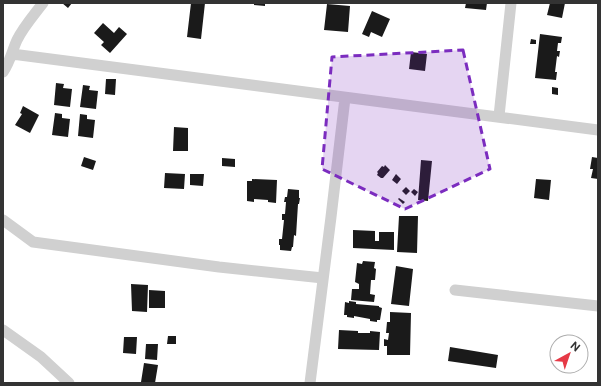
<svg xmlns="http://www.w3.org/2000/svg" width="601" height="386" viewBox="0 0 601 386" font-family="'Public Sans',sans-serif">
  <rect width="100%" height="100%" fill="#fff"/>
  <path fill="#1a1a1a" d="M62 3H72L68 8Z
    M191 3H205L201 39 187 37Z
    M254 3H265V6L254 5Z
    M466 3H487L486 10 465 8Z
    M550 3H565L562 18 547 15Z
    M327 4 350 6 348 32 324 30Z
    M372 11 390 19 382 37 371 32 369 37 362 34Z
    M103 23 114 33 119 27 127 34 110 53 101 45 104 42 94 33Z
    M540 34 562 37 561 43H558L557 51H560L559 57 557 56 555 72H557L556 80 535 78Z
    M531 39 536 40V44H530Z
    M411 52 427 54 425 71 409 69Z
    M106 79H116L115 95 105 94Z
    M56 83 64 84 63 88 72 89 70 107 54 105Z
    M83 85 90 86 89 90 98 91 96 109 80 107Z
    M552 87 558 88V95L552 94Z
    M23 106 39 115 30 133 15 125 22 114 20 113Z
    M55 113 62 114V118L70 119 68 137 52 135Z
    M80 114 87 115V119L95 120 93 138 78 136Z
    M174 127 188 128V151H173Z
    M84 157 96 161 93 170 81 166Z
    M592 157 598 158V179L591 178 593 169H590Z
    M222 158 235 159V167L222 166Z
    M421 160 432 161 428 201 418 200Z
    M385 165 390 170 383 178H381L377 175 378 173 377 172 382 166 384 167Z
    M165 173 185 174 184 189 164 188Z
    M190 174H204L203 186 190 185Z
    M396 174 401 179 397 184 392 180Z
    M252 179 277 180 276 203 268 202V200L254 199V202L247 201V181H252Z
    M536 179 551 180 549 200 534 198Z
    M406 187 410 191 406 195 402 191Z
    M288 189 299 190V198H300L299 204H298L296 236 294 235 293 247H292L291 251 280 250V245H279V239H282L284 220H282V214H285L286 202H284L285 197H287Z
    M414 189 418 192 415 196 411 192Z
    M399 198 405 202 403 204 398 199Z
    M399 216H418L417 253 397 252Z
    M353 230 375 231V241H379V232H394V250L353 248Z
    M363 261 375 262 374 268 376 269 375 280H371L370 294 375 295 374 302 351 300 352 289H359V284L355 282 357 263 362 264Z
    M396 266 413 269 409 306 391 304Z
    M131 284 148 285 147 312 132 311Z
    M149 290 165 291V308H149Z
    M349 301 356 302V304L379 306V307L382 308 380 320H377V322L370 321V319L354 316V318L347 317V315H344L345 302 349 303Z
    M390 312 411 313 410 355H387V346H384V339L388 340 389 333H386L387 322H390Z
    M339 330 358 331V333H370V331L380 332 379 350 338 349Z
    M168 336H176V344H167Z
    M124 337H137L136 354 123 353Z
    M146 344H158L157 360 145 359Z
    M450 347 498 355 496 368 448 361Z
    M144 363 158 365 155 383 141 382Z"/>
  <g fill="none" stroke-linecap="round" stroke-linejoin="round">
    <path stroke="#d0d0d0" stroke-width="11" d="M12 54 598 130
      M3 72C10 62 12 51 17 40 24 26 34 15 43 3
      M499 116 511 3
      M3 220 33 242 219 267 323 278
      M455 290 598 306
      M3 330 41 357 69 383
      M310 383 331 217 345 98"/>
  </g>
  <path fill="#7b2cbf" fill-opacity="0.2" stroke="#7b2cbf" stroke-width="3" stroke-dasharray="8 5" stroke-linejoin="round" d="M463 50 490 169 405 209 322 169 332 57Z"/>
  <rect width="601" height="386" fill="none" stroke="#333333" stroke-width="8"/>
  <g transform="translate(569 354) rotate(40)"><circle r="19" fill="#ffffff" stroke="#adadad"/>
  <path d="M0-3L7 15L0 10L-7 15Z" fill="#e63946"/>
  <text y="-6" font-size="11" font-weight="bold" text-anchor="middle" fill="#333333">N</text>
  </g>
</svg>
